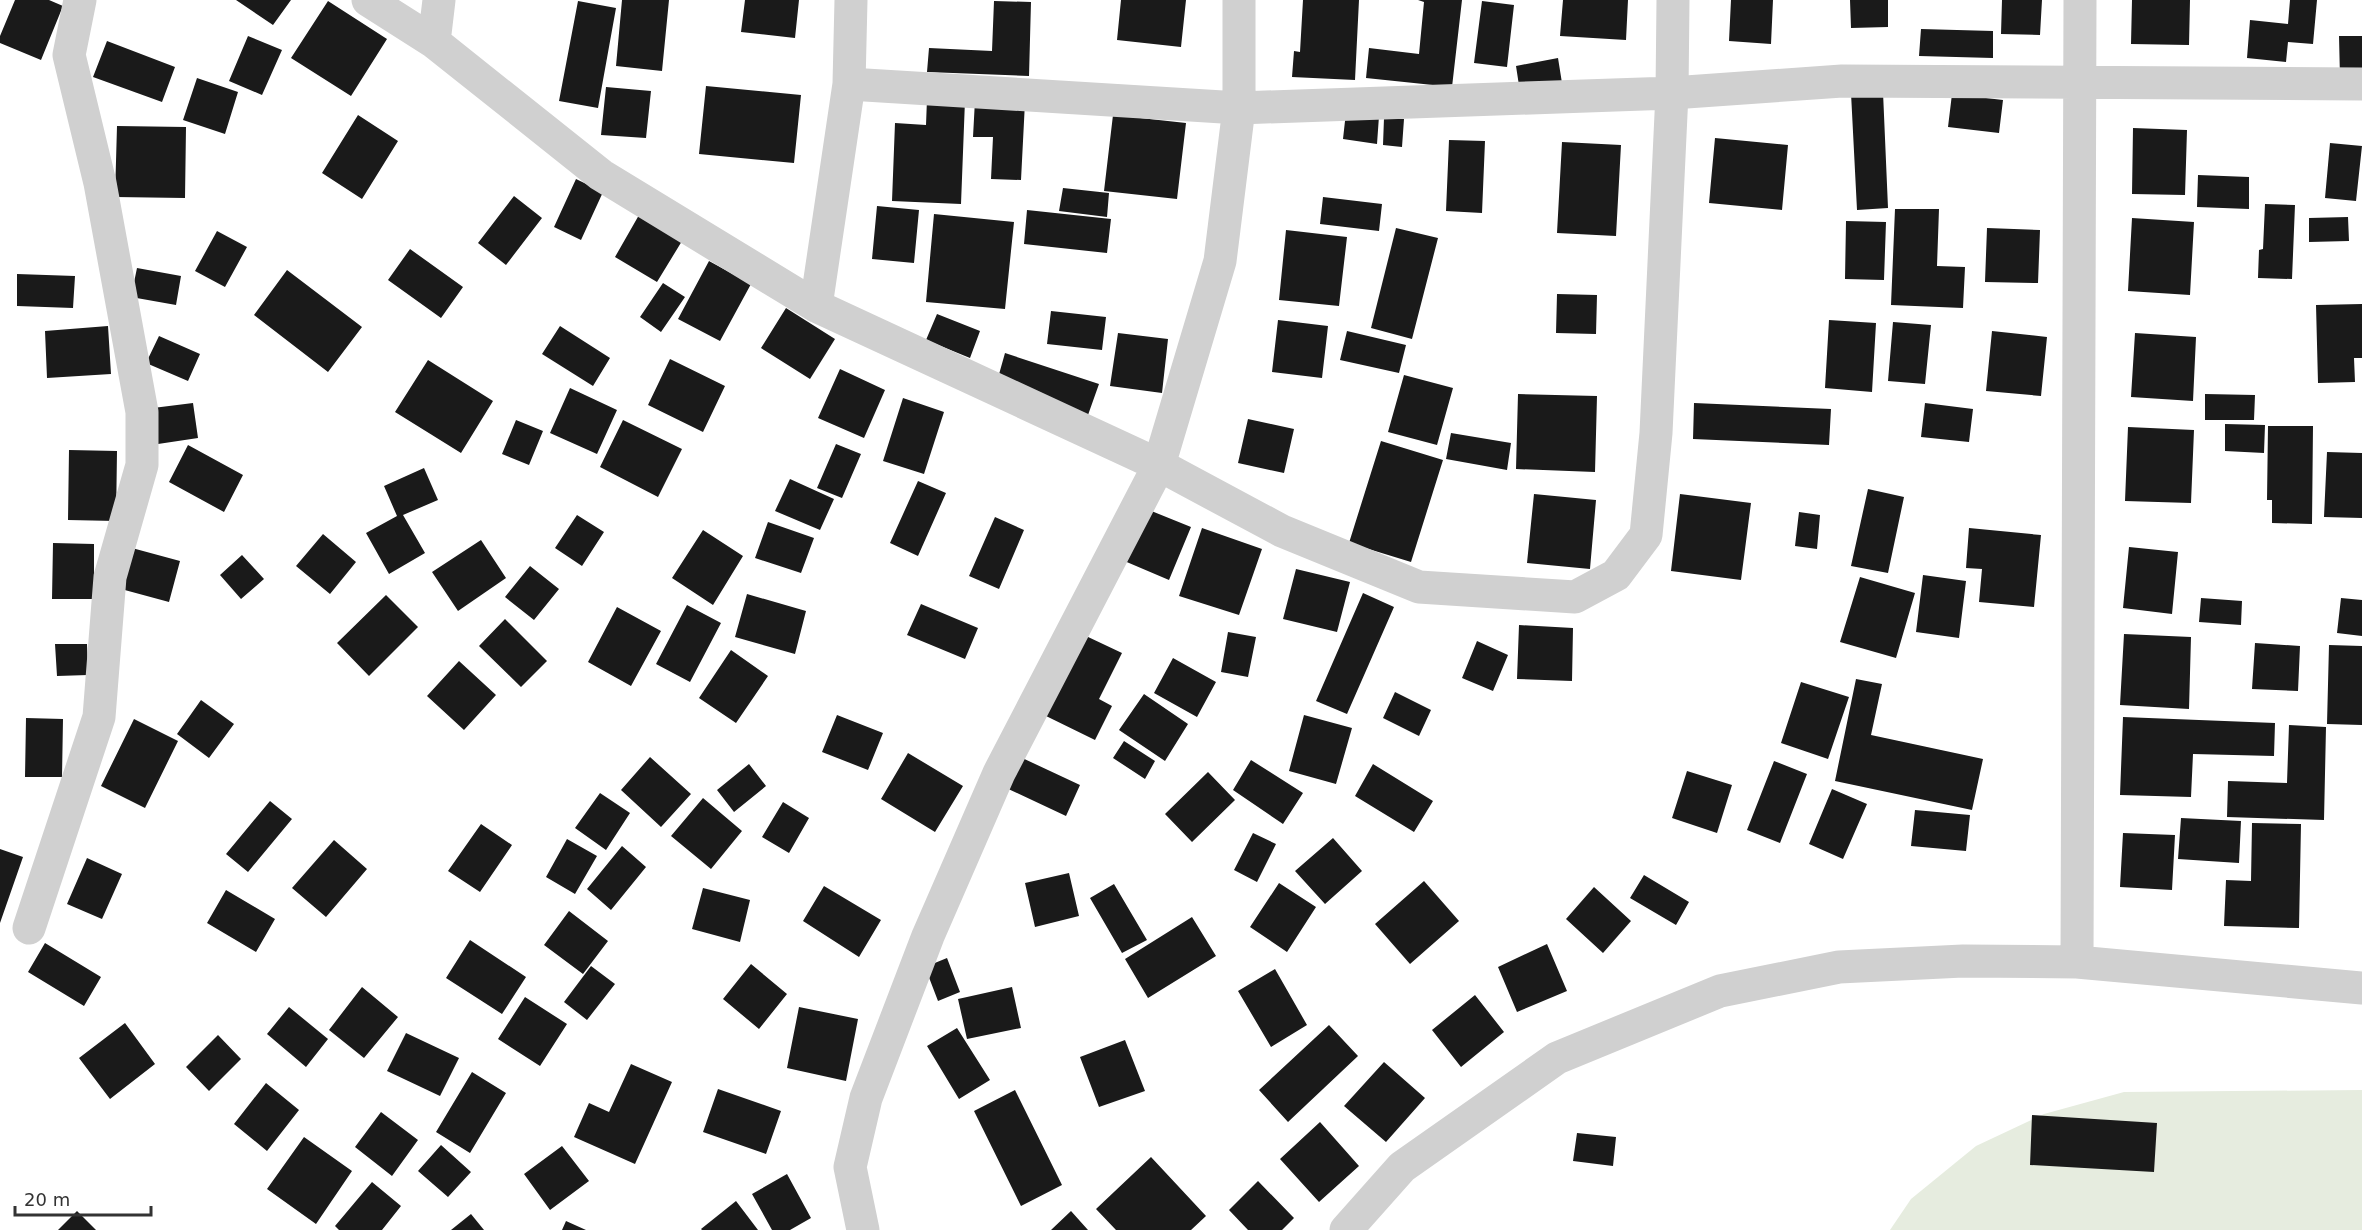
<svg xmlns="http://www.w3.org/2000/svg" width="2362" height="1230" viewBox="0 0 2362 1230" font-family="'DejaVu Sans',sans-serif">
  <rect width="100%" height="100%" fill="#fff"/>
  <path fill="#e6ecdf" d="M2362 1090V1230H1890L1911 1199 1976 1146 2044 1114 2124 1092Z"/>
  <path fill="#1a1a1a" d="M15 0H49L63 6 41 60 0 43V36Z
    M236 0H291L273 25Z
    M622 0H669L662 71 616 66Z
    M745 0H799L795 38 741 32Z
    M1121 0H1186L1181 47 1117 40Z
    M1303 0H1359L1355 80 1292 77 1294 51 1300 52Z
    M1418 0H1462L1452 87 1366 78 1369 48 1419 54 1424 2Z
    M1563 0H1628L1626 40 1560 36Z
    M1731 0H1773L1771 44 1729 41Z
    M1850 0H1888V27L1851 28Z
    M2002 0H2042L2040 35 2001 34Z
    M2132 0H2190L2189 45 2131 44Z
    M2290 0H2317L2313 44 2288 42 2286 62 2247 58 2250 20 2288 24Z
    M328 1 387 39 351 96 291 58Z
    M578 1 616 8 598 108 559 101Z
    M994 1 1031 2 1029 76 927 72 929 48 992 51Z
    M1482 1 1514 5 1507 67 1474 63Z
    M1921 29 1993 31V58L1919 56Z
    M248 36 282 50 262 95 229 81Z
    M2339 36H2362V77L2340 78Z
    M107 41 175 67 162 102 93 77Z
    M1558 58 1562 83 1520 92 1516 66Z
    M197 78 238 92 225 134 183 120Z
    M706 86 801 95 794 163 699 154Z
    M606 87 651 91 646 138 601 135Z
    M1883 92 1888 208 1857 210 1851 93Z
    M1952 94 2003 100 1999 133 1948 127Z
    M927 99 965 100 961 204 892 201 895 123 926 125Z
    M975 100 1025 102 1021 180 991 179 993 137H973Z
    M1346 112 1379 116 1377 144 1343 139Z
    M358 115 398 141 362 199 322 173Z
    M1113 115 1186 123 1177 199 1104 191Z
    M1384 118 1404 119 1402 147 1383 145Z
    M117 126 186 127 185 198 115 197Z
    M2133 128 2187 130 2185 195 2132 194Z
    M1715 138 1788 145 1782 210 1709 203Z
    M1449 140 1485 141 1482 213 1446 211Z
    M1562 142 1621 145 1616 236 1557 233Z
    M2330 143 2362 146 2356 201 2325 198Z
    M2198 175 2249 177V209L2197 207Z
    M576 179 603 192 581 240 554 227Z
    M1063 188 1109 193 1107 217 1059 211Z
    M514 196 542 218 506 265 478 243Z
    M1323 197 1382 204 1379 231 1320 224Z
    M2265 204 2295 205 2292 279 2258 278 2259 250 2263 249Z
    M877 206 919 210 914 263 872 259Z
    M1895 209H1939L1937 266 1965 267 1963 308 1891 305Z
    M1027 210 1111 219 1107 253 1024 244Z
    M934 214 1014 222 1005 309 926 302Z
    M639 215 682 241 657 282 615 257Z
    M2348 217 2349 241 2309 242V218Z
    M2132 218 2194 222 2190 295 2128 291Z
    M1846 221 1886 222 1884 280 1845 279Z
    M1396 228 1438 238 1412 339 1371 328Z
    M1987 228 2040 230 2038 283 1985 282Z
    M1286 230 1347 237 1339 306 1279 300Z
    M217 231 247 247 225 287 195 271Z
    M410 249 463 287 441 318 388 280Z
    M709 261 751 284 720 341 678 319Z
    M137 268 181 276 176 305 131 297Z
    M287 270 362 327 328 372 254 315Z
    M17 274 75 276 73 308 17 306Z
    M663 283 685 297 661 332 640 317Z
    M1557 294 1597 295 1596 334 1556 333Z
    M2362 304V358H2354L2355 382 2318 383 2316 305Z
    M786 308 835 339 810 379 761 348Z
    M1051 311 1106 317 1102 350 1047 344Z
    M937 314 980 331 970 358 926 340Z
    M1278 320 1328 326 1322 378 1272 372Z
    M1829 320 1876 323 1872 392 1825 388Z
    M1893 322 1931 325 1925 384 1888 381Z
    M108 326 111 374 47 378 45 331Z
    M560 326 610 358 593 386 542 354Z
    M1347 331 1406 345 1399 373 1340 360Z
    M1992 331 2047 337 2041 396 1986 391Z
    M1118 333 1168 339 1162 393 1110 386Z
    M2135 333 2196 337 2193 401 2131 397Z
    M159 336 200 354 188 381 146 363Z
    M1005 353 1099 384 1088 415 996 385Z
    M670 359 725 386 703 432 648 405Z
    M428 360 493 401 461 453 395 412Z
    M840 369 885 390 864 438 818 418Z
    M1404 375 1453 388 1437 445 1388 432Z
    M570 388 617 410 597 454 550 433Z
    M1518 394 1597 396 1595 472 1516 469Z
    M2205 394 2255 395 2254 420H2205Z
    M903 398 944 412 924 474 883 461Z
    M193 403 198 438 158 444 153 408Z
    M1694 403 1831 409 1829 445 1693 439Z
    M1925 403 1973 409 1969 442 1921 437Z
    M1248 419 1294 429 1284 473 1238 463Z
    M516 420 543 431 529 465 502 454Z
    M623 420 682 449 658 497 600 467Z
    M2225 424 2265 425 2264 453 2225 451Z
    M2268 426H2313L2312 524 2272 523V500H2267Z
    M2128 427 2194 430 2191 503 2125 501Z
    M1451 433 1511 443 1507 470 1446 459Z
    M1381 441 1443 460 1411 562 1349 543Z
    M836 444 861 454 842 498 817 488Z
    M188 445 243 475 224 512 169 482Z
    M69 450 117 451 116 521 68 520Z
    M2327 452 2362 453V518L2324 517Z
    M424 468 438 500 403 515 425 553 389 574 366 533 397 516 384 486Z
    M790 479 834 499 820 530 775 511Z
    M918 481 946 493 918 556 890 543Z
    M1868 489 1904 497 1888 573 1851 566Z
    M1534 494 1596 500 1590 569 1527 563Z
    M1680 494 1751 503 1741 580 1671 571Z
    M1144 508 1191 527 1169 580 1122 560Z
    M1799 512 1820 515 1817 549 1795 546Z
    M577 515 604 532 582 566 555 548Z
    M995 517 1024 530 999 589 969 576Z
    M768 522 814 538 801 573 755 558Z
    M1202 528 1262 549 1239 615 1179 596Z
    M1969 528 2041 535 2034 607 1979 602 1982 569 1966 568Z
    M703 530 743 556 713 605 672 578Z
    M323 534 356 562 330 594 296 566Z
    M481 540 506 578 458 611 432 572Z
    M53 543 94 544V599H52Z
    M2129 547 2178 552 2172 614 2123 608Z
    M132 548 180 561 169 602 121 589Z
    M242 555 264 579 241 599 220 575Z
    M530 566 559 589 534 620 505 597Z
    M1296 569 1350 582 1337 632 1283 619Z
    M1923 575 1966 581 1959 638 1916 632Z
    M1860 577 1915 593 1896 658 1840 642Z
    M1363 593 1394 607 1347 714 1316 701Z
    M747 594 806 611 795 654 735 637Z
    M386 595 418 627 369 676 337 643Z
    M2201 598 2242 601 2241 625 2199 622Z
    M2341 598 2362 600V636L2337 633Z
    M921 604 978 628 965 659 907 635Z
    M687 605 721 623 690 682 656 664Z
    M617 607 661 631 631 686 588 662Z
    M505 619 547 661 521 687 479 646Z
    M1519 625 1573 628 1572 681 1517 679Z
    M1228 632 1256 637 1248 677 1221 672Z
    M2124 634 2191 637 2189 709 2120 705Z
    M1086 636 1122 653 1099 699 1112 706 1095 740 1046 716Z
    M1477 641 1508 655 1493 691 1462 678Z
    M2255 643 2300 646 2298 691 2252 689Z
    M55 644H87L88 675 57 676Z
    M2329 645 2362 646V725L2327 724Z
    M731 650 768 676 736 723 699 698Z
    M1173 658 1216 682 1197 717 1154 693Z
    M459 661 496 695 464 730 427 696Z
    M1856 679 1882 684 1871 735 1983 759 1972 810 1835 781Z
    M1801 682 1849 697 1828 759 1781 743Z
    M1395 692 1431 710 1419 736 1383 718Z
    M1144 694 1188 724 1165 761 1119 730Z
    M201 700 234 724 209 758 177 734Z
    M837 715 883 733 868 770 822 752Z
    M1304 715 1352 728 1336 784 1289 771Z
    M2123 717 2275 723 2274 756 2193 754 2191 797 2120 795Z
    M26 718 63 719 62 777H25Z
    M134 719 178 741 145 808 101 786Z
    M2289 725 2326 727 2324 820 2227 817 2228 781 2287 783Z
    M1124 741 1155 761 1145 779 1113 758Z
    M908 753 963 786 935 832 881 799Z
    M1018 756 1080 785 1066 816 1004 787Z
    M650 757 691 794 661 827 621 790Z
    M1251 760 1303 793 1283 824 1233 790Z
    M1774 761 1807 774 1780 843 1747 830Z
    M749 764 766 786 734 812 717 790Z
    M1373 764 1433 801 1414 832 1355 796Z
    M1687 771 1732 785 1717 833 1672 818Z
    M1208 772 1235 800 1192 842 1165 814Z
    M1832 789 1867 804 1843 859 1809 844Z
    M600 793 630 813 606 850 575 828Z
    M703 798 742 831 711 869 671 836Z
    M270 801 292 819 248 872 226 854Z
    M783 802 809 818 789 853 762 837Z
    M1915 810 1970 815 1966 851 1911 846Z
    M2181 818 2241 821 2239 863 2178 859Z
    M2252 823 2301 824 2299 928 2224 926 2226 880 2251 881Z
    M481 824 512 845 480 892 448 871Z
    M1253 833 1276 844 1257 882 1234 870Z
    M2123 833 2175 835 2172 890 2120 887Z
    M1333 838 1362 871 1325 904 1295 871Z
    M567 839 597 856 575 894 546 877Z
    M334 840 367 869 326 917 292 888Z
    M622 846 646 867 611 910 587 889Z
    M0 849 23 857 0 923Z
    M87 858 122 874 102 919 67 904Z
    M1069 873 1079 916 1035 927 1025 883Z
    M1644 875 1689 902 1676 925 1630 898Z
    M1424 881 1459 921 1410 964 1375 924Z
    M1279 883 1316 907 1287 952 1250 927Z
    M1114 884 1147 940 1122 953 1090 898Z
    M824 886 881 920 859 957 803 921Z
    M1594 887 1631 921 1603 953 1566 919Z
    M703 888 750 900 740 942 692 929Z
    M226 890 275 919 256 952 207 923Z
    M569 911 608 941 583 974 544 945Z
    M1192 917 1216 956 1148 998 1125 959Z
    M470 940 526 977 502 1014 446 978Z
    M45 943 101 977 84 1006 28 972Z
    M1547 944 1567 991 1517 1012 1498 967Z
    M947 958 960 992 938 1001 925 967Z
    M751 964 787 994 759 1029 723 999Z
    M591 966 615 984 587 1020 564 1002Z
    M1275 969 1307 1025 1271 1047 1238 991Z
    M362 987 398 1017 364 1058 329 1030Z
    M1012 987 1021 1028 967 1039 958 999Z
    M1475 995 1504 1032 1461 1067 1432 1030Z
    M525 997 567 1024 540 1066 498 1039Z
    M289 1007 328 1039 306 1067 267 1034Z
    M799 1007 858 1019 846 1081 787 1068Z
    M125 1023 155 1064 110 1099 79 1058Z
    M1329 1025 1358 1056 1288 1122 1259 1090Z
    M957 1028 990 1080 959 1099 927 1046Z
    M406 1033 459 1058 440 1096 387 1071Z
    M218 1035 241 1059 209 1091 186 1067Z
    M1125 1040 1145 1091 1099 1107 1080 1057Z
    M1384 1062 1425 1098 1386 1142 1344 1106Z
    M631 1064 672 1082 635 1164 574 1137 589 1103 609 1112Z
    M472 1072 506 1093 470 1153 436 1132Z
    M266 1083 299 1110 267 1151 234 1124Z
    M718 1089 781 1111 766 1154 703 1132Z
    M1015 1090 1062 1185 1021 1206 974 1111Z
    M381 1112 418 1140 392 1176 355 1147Z
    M2032 1115 2157 1123 2154 1172 2030 1165Z
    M1320 1122 1359 1166 1319 1202 1280 1159Z
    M1577 1133 1616 1137 1613 1166 1573 1161Z
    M304 1137 352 1171 316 1224 267 1189Z
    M441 1145 471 1172 448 1197 418 1171Z
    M562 1146 589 1181 550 1210 524 1174Z
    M1151 1157 1206 1216 1191 1230H1116L1096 1209Z
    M787 1174 811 1218 790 1230H772L752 1194Z
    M1258 1181 1294 1218 1282 1230H1248L1229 1210Z
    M372 1182 401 1206 382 1230H339L335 1226Z
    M736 1201 758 1230H702L701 1229Z
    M77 1211 96 1230H58Z
    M1071 1211 1088 1230H1051Z
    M471 1214 484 1230H451Z
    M566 1221 586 1230H562Z"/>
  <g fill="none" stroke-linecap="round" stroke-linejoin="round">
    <path stroke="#d0d0d0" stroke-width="33" d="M368 0 434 42 601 175 816 306 1159 465 1282 531 1419 587 1575 597 1616 575 1646 535 1656 433 1672 93 1673 0
      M434 42 439 0
      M849 84 1239 108 1672 93 1842 81 2362 84
      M816 306 849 84 851 0
      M29 928 99 717 110 577 142 465V412L100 183 69 55 80 0
      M2077 962 2080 0
      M863 1230 850 1167 866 1098 928 936 999 773 1159 465 1220 261 1239 108V0
      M1346 1230 1402 1167 1557 1058 1720 991 1839 967 1963 961 2077 962 2362 988"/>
  </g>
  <path d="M15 1206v9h136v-9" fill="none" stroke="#333333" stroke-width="3"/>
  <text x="24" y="1206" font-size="18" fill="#333333" stroke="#ffffff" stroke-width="4.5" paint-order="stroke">20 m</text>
</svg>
